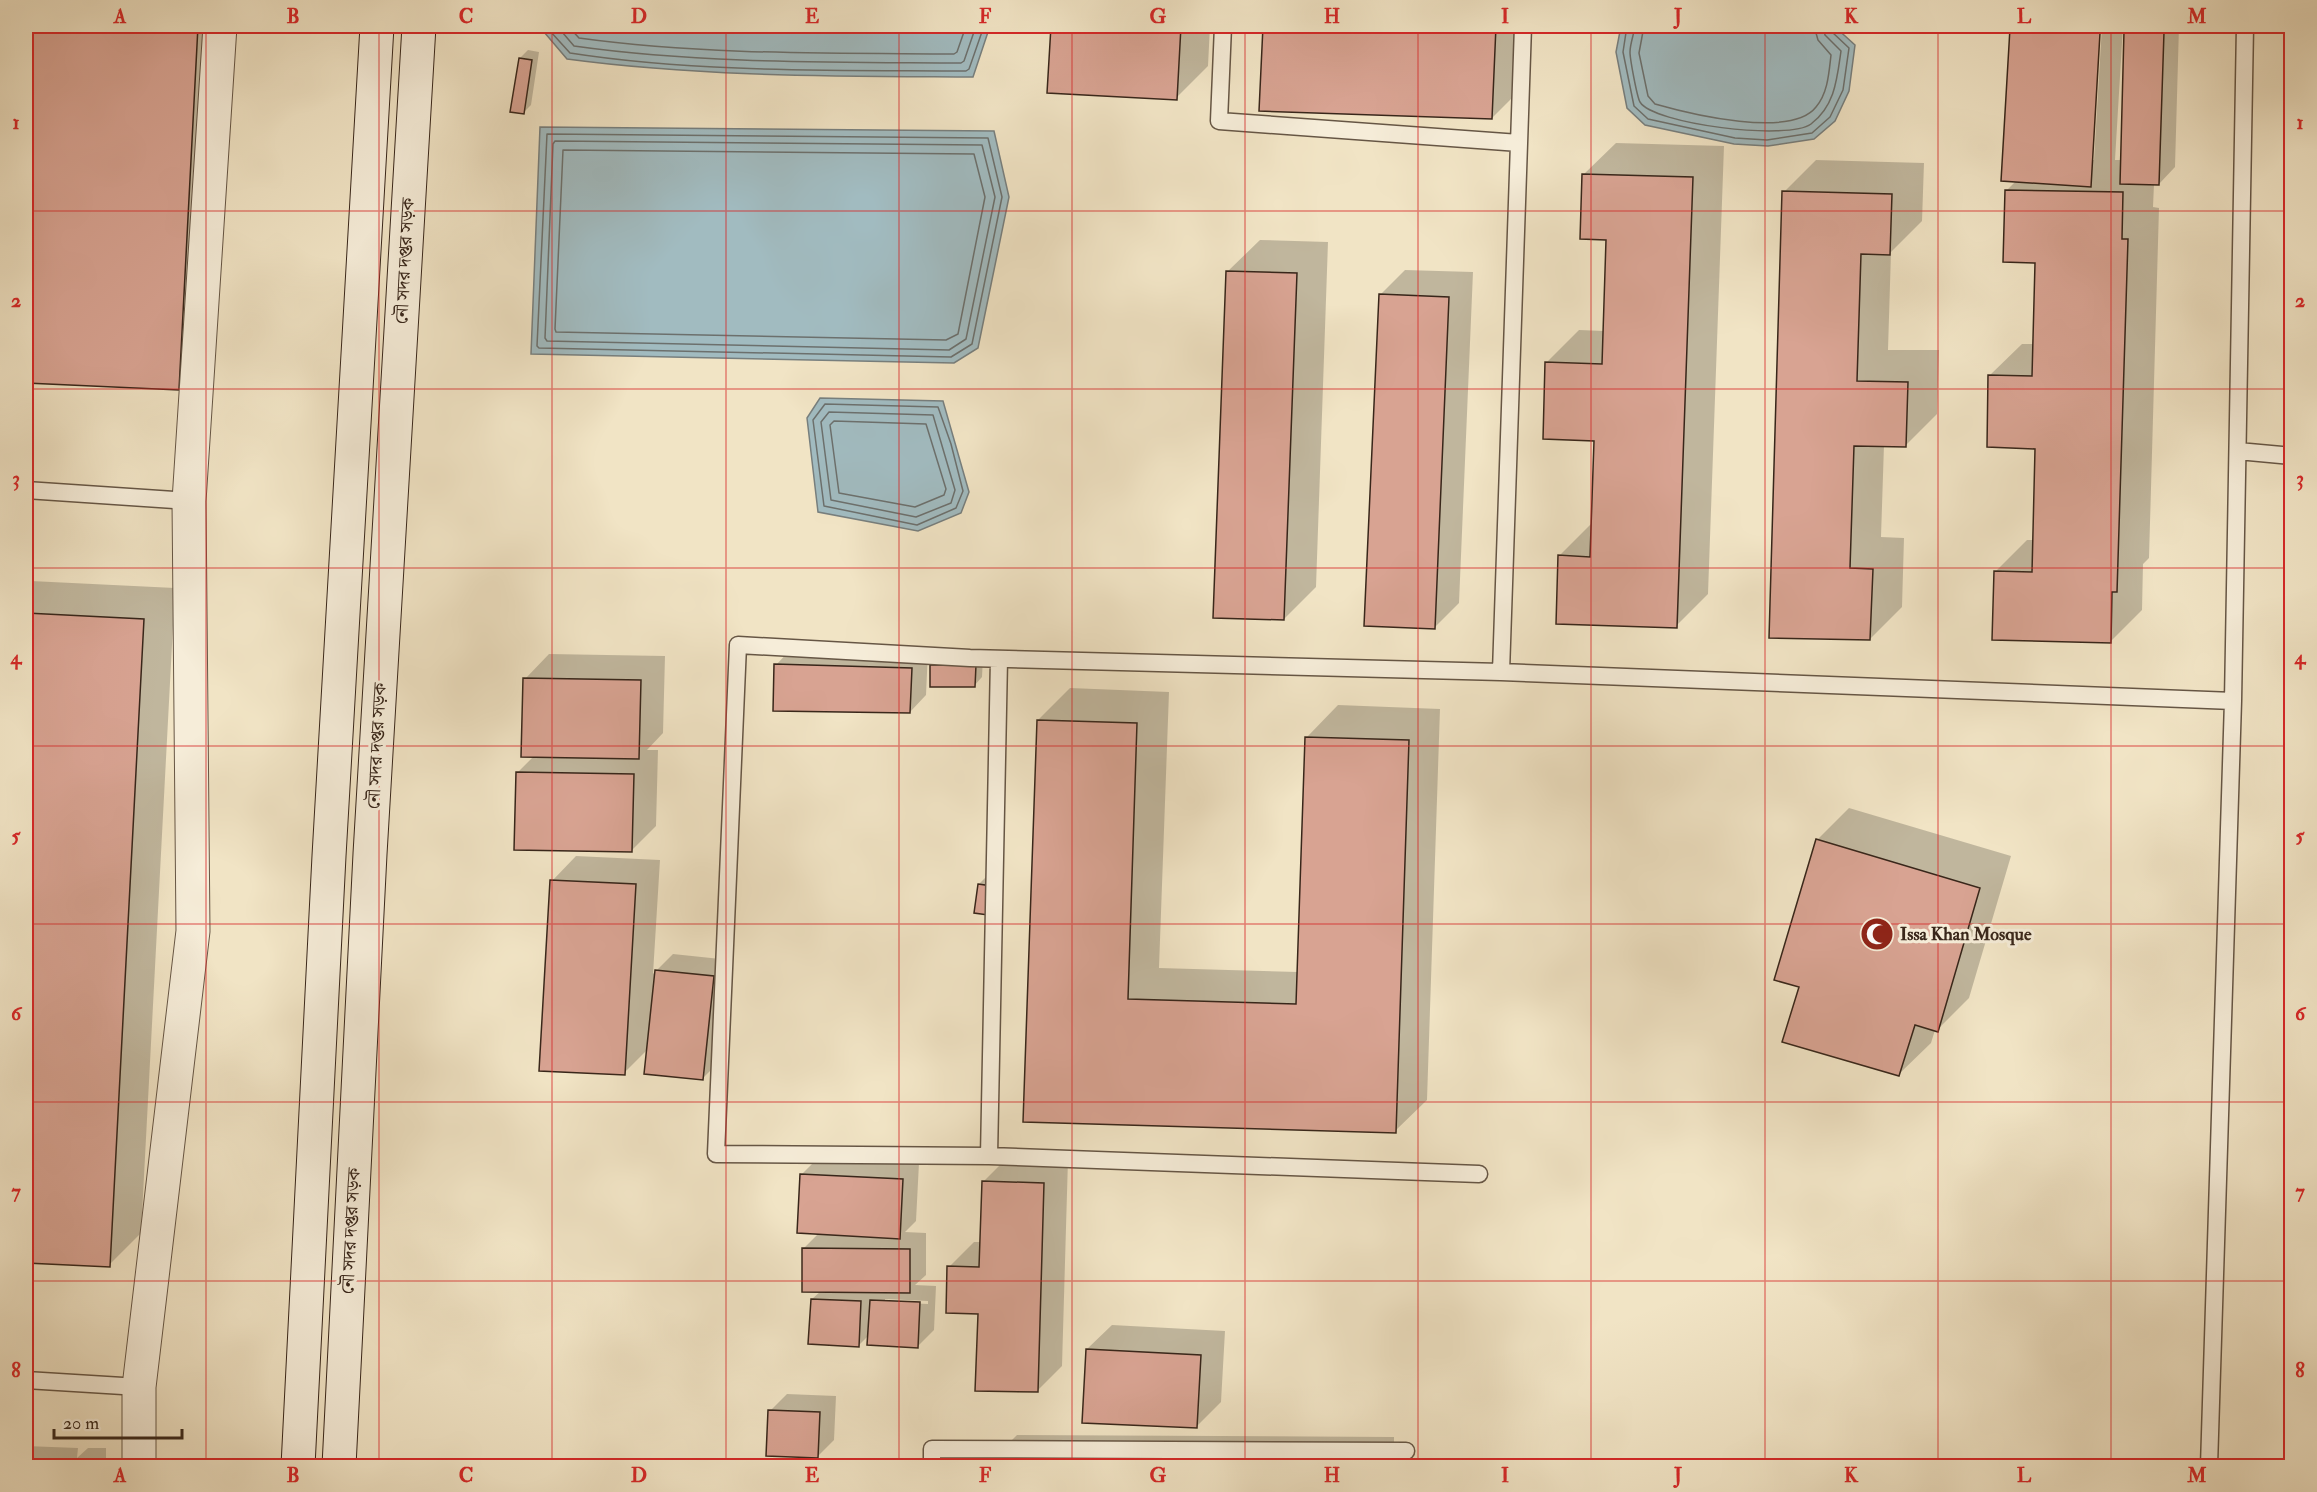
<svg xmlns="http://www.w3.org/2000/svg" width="2317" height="1492" viewBox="0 0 2317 1492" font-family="'IM FELL Double Pica','Noto Serif Bengali',serif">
  <rect width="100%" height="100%" fill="#f1e4c5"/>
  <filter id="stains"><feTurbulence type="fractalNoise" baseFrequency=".00333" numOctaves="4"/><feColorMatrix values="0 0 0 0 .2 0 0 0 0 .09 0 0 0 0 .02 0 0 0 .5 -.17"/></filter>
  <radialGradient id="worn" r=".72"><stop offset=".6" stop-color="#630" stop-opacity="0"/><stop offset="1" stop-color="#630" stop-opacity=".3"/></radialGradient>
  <path fill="#a1bbc0" stroke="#777f7e" stroke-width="1.5" d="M544 26H990L973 77C837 76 701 77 567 59L544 32Z
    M1621 26H1834L1855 45 1849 91 1835 121 1814 139 1768 146 1734 144 1645 125 1627 108 1616 52Z
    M540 127 994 131 1009 197 978 348 954 363 531 354Z
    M820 398 943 401 969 492 961 513 918 531 818 512 807 418Z"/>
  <path fill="#0003" fill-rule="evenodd" d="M33 26H228L210 357 178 389 26 381V177Z
    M1052 26H1210L1208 66 1176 98 1049 92Z
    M1264 26H1526L1524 86 1492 118 1261 110Z
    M2015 26H2123L2115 160H2122L2126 32 2132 26H2179L2175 167 2159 184H2154L2153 207 2159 208 2149 558 2143 564 2142 610 2110 642 1995 572 2027 540H2034L2037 448 1990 375 2022 344H2034L2037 262 2006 191 2016 181 2012 29ZM2099 26H2102L2094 160H2091Z
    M528 50 539 52 531 105 523 113 520 58Z
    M1616 143 1724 146 1708 594 1676 626 1559 556 1591 524 1596 440 1547 362 1579 330 1604 331 1607 238 1584 174Z
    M1816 160 1924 163 1922 221 1891 252 1888 350H1939L1937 414 1905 446 1884 445 1881 537 1904 538 1902 607 1870 639 1770 636 1784 192Z
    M1260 240 1328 242 1316 587 1284 619 1228 271Z
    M1405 270 1473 272 1459 603 1434 628 1380 295Z
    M31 581 175 588 141 1233 109 1265 26 1261V587Z
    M792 648 928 651 926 695 910 712 776 665Z
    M549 654 665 656 663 733 647 750H658L656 826 631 851 518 772 535 755 525 679Z
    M940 657H983L982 677 974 686 932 665Z
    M1070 688 1169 692 1159 968 1298 972 1307 737 1338 705 1440 709 1427 1100 1395 1131 1025 1120 1038 720Z
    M1849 808 2011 856 1969 998 1937 1030H1935L1931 1043 1899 1074 1801 986 1817 840Z
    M576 856 660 860 653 974 673 954 730 960 720 1061 703 1078 648 1049 624 1073 552 881Z
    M987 876 996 905 979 884Z
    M1008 1157 1068 1159 1062 1366 1037 1391 979 1312 949 1267 974 1242H982L983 1182Z
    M818 1158 919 1163 916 1221 905 1232 926 1233V1275L915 1285 936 1286 934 1330 918 1346 869 1335 859 1345 812 1299 821 1291 804 1248 819 1233 802 1174ZM885 1299 928 1301V1304L885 1302Z
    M1112 1325 1225 1331 1221 1402 1196 1427 1087 1349Z
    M787 1394 836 1396 834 1440 817 1457 770 1411Z
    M1017 1435 1394 1437V1466H986Z
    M26 1446 78 1448 77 1458 88 1448H106V1466H26Z
    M784 1463 833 1466H781Z"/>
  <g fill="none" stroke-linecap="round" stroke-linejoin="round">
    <path stroke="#6c706d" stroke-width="1.5" d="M550 26V31L570 53C698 73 836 70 966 71L969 69 984 26
      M557 26 574 46C702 64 832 62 961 63L964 61 976 26
      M568 26 579 38C703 55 829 53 954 54L957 52 966 26
      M1627 26 1623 52 1634 106 1648 119 1735 138 1767 140 1812 133 1830 117 1843 90 1849 48 1832 32 1830 26
      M1635 26C1634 34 1630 44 1630 52 1630 59 1637 97 1640 102 1653 124 1788 141 1811 124 1835 106 1837 79 1841 51L1825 35 1823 26
      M1644 26 1639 53 1648 96 1655 104C1690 114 1791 139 1816 107 1828 93 1829 72 1831 55L1818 40 1814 26
      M547 134 988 138 1002 197 972 344 951 357 539 348 537 346Z
      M555 141 982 145 995 197 966 339 949 350 547 341 545 338 553 144Z
      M563 150 974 154 985 197 958 334 946 340 556 332 555 329Z
      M825 404 938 407 951 444 963 491 956 508 917 525 824 506 813 420Z
      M829 412 933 415 955 490 951 503 916 517 831 500 821 422Z
      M834 421 926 424 946 489 944 495 915 507 839 493 830 425Z"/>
  </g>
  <path fill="#d8a392" stroke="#38261a" stroke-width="1.5" d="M32 26H198L179 390 26 383V149Z
    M1051 26H1181L1177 100 1047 93Z
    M1263 26H1496L1492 119 1259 111Z
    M2010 28 2100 33 2091 187 2001 181Z
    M2124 31 2164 32 2159 185 2120 184Z
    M519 58 532 60 524 114 510 112Z
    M1582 174 1693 177 1677 628 1556 624 1558 555 1590 557 1594 441 1543 439 1545 362 1602 364 1606 240 1580 239Z
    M2005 190 2123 192 2122 239H2128L2117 592H2112L2111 643 1992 640 1994 571 2032 572 2035 449 1987 447 1988 375 2032 376 2035 263 2003 262Z
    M1782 191 1892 194 1890 255 1861 254 1857 381 1908 382 1906 447 1854 446 1850 568 1873 569 1870 640 1769 638Z
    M1226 271 1297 273 1284 620 1213 618Z
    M1379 294 1449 297 1435 629 1364 626Z
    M26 613 144 619 110 1267 26 1263Z
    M774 664 912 668 910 713 773 711Z
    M930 665H976L975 687H930Z
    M523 678 641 680 639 759 521 757Z
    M1037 720 1137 723 1128 999 1296 1004 1305 737 1409 740 1396 1133 1023 1122Z
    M516 772 634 774 632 852 514 850Z
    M1816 839 1980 888 1938 1032 1915 1025 1899 1076 1782 1042 1799 987 1774 980Z
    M550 880 636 884 625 1075 539 1071Z
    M978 884 992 886 988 915 974 913Z
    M655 970 714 976 703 1080 644 1074Z
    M800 1174 903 1179 900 1239 797 1233Z
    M982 1181 1044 1183 1038 1392 975 1391 978 1314 946 1313 947 1266 979 1267Z
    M802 1248 910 1249V1293L802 1292Z
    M811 1299 861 1301 859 1347 808 1344Z
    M870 1300 920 1302 918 1348 867 1345Z
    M1086 1349 1201 1355 1197 1428 1082 1423Z
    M768 1410 820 1412 818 1458 766 1456Z"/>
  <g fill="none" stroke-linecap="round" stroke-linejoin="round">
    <g stroke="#665645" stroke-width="19">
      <path id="lane" d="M1223 26 1219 121 1519 143
        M2238 451 2292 456
        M26 490 189 501
        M1501 672 1523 26
        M989 1156 999 659
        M1479 1174 989 1156 716 1154 738 645 970 658 1501 672 2233 701
        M26 1380 139 1387
        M932 1466V1449L1406 1451
        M2209 1466 2233 701 2245 26"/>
    </g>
    <g stroke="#665645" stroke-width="35">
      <path id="street" d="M139 1466V1387L193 931 189 501 220 26"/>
    </g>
    <g stroke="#38261a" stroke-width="35">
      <path id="secondary" d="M298 1466 329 856 377 26
        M339 1466 370 854 419 26"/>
    </g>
    <use href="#lane" stroke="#f6edd9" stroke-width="16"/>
    <use href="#street" stroke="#f6edd9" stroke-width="33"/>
    <use href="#secondary" stroke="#f6edd9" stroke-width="33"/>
  </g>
  <path fill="none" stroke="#d62828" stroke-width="1.5" stroke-opacity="0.55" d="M206 26V1466M379 26V1466M552 26V1466M726 26V1466M899 26V1466M1072 26V1466M1245 26V1466M1418 26V1466M1591 26V1466M1765 26V1466M1938 26V1466M2111 26V1466M26 211H2292M26 389H2292M26 568H2292M26 746H2292M26 924H2292M26 1102H2292M26 1281H2292"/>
  <defs>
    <g id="mosque-disc" transform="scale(1.725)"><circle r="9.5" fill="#8f2418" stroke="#f6edd9"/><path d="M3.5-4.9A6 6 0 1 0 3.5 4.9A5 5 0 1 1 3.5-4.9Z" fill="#fff"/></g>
  </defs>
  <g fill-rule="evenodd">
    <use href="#mosque-disc" x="1877" y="934"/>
  </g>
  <g text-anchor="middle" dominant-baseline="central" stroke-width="6" stroke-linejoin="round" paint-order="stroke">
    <g font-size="18" fill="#38261a" stroke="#f6edd9">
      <text transform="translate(405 261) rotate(-87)">নৌ সদর দপ্তর সড়ক</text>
      <text transform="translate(377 746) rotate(-87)">নৌ সদর দপ্তর সড়ক</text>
      <text transform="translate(351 1231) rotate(-87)">নৌ সদর দপ্তর সড়ক</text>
    </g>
    <g font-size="18" font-weight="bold" fill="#38261a" stroke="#f6edd9" text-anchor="start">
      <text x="1900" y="934">Issa Khan Mosque</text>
    </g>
  </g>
  <rect width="2317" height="1492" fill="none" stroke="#f1e4c5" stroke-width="66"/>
  <path d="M54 1429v9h128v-9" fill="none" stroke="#38261a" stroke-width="3"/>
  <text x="63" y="1429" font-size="18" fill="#38261a" stroke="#f6edd9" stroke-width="4.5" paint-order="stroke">20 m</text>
  <rect x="33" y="33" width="2251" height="1426" fill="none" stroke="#d62828" stroke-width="2"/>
  <g font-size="20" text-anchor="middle" font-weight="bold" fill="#d62828">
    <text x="120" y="23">A</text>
    <text x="293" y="23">B</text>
    <text x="466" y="23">C</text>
    <text x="639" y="23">D</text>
    <text x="812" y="23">E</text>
    <text x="985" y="23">F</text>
    <text x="1158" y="23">G</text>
    <text x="1332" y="23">H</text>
    <text x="1505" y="23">I</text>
    <text x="1678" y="23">J</text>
    <text x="1851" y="23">K</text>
    <text x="2024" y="23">L</text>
    <text x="2197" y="23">M</text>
    <text x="16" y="129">1</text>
    <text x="2300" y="129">1</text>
    <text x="16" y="307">2</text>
    <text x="2300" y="307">2</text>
    <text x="16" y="485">3</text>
    <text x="2300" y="485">3</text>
    <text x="16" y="664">4</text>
    <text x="2300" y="664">4</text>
    <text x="16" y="842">5</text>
    <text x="2300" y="842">5</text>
    <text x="16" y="1020">6</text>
    <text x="2300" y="1020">6</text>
    <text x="16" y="1198">7</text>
    <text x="2300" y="1198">7</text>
    <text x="16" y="1377">8</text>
    <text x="2300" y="1377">8</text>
    <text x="120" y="1482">A</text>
    <text x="293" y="1482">B</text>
    <text x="466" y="1482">C</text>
    <text x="639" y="1482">D</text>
    <text x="812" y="1482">E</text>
    <text x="985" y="1482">F</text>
    <text x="1158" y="1482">G</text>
    <text x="1332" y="1482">H</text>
    <text x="1505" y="1482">I</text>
    <text x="1678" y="1482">J</text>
    <text x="1851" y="1482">K</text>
    <text x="2024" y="1482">L</text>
    <text x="2197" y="1482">M</text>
  </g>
  <rect width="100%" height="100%" filter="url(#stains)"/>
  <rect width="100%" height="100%" fill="url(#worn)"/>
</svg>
